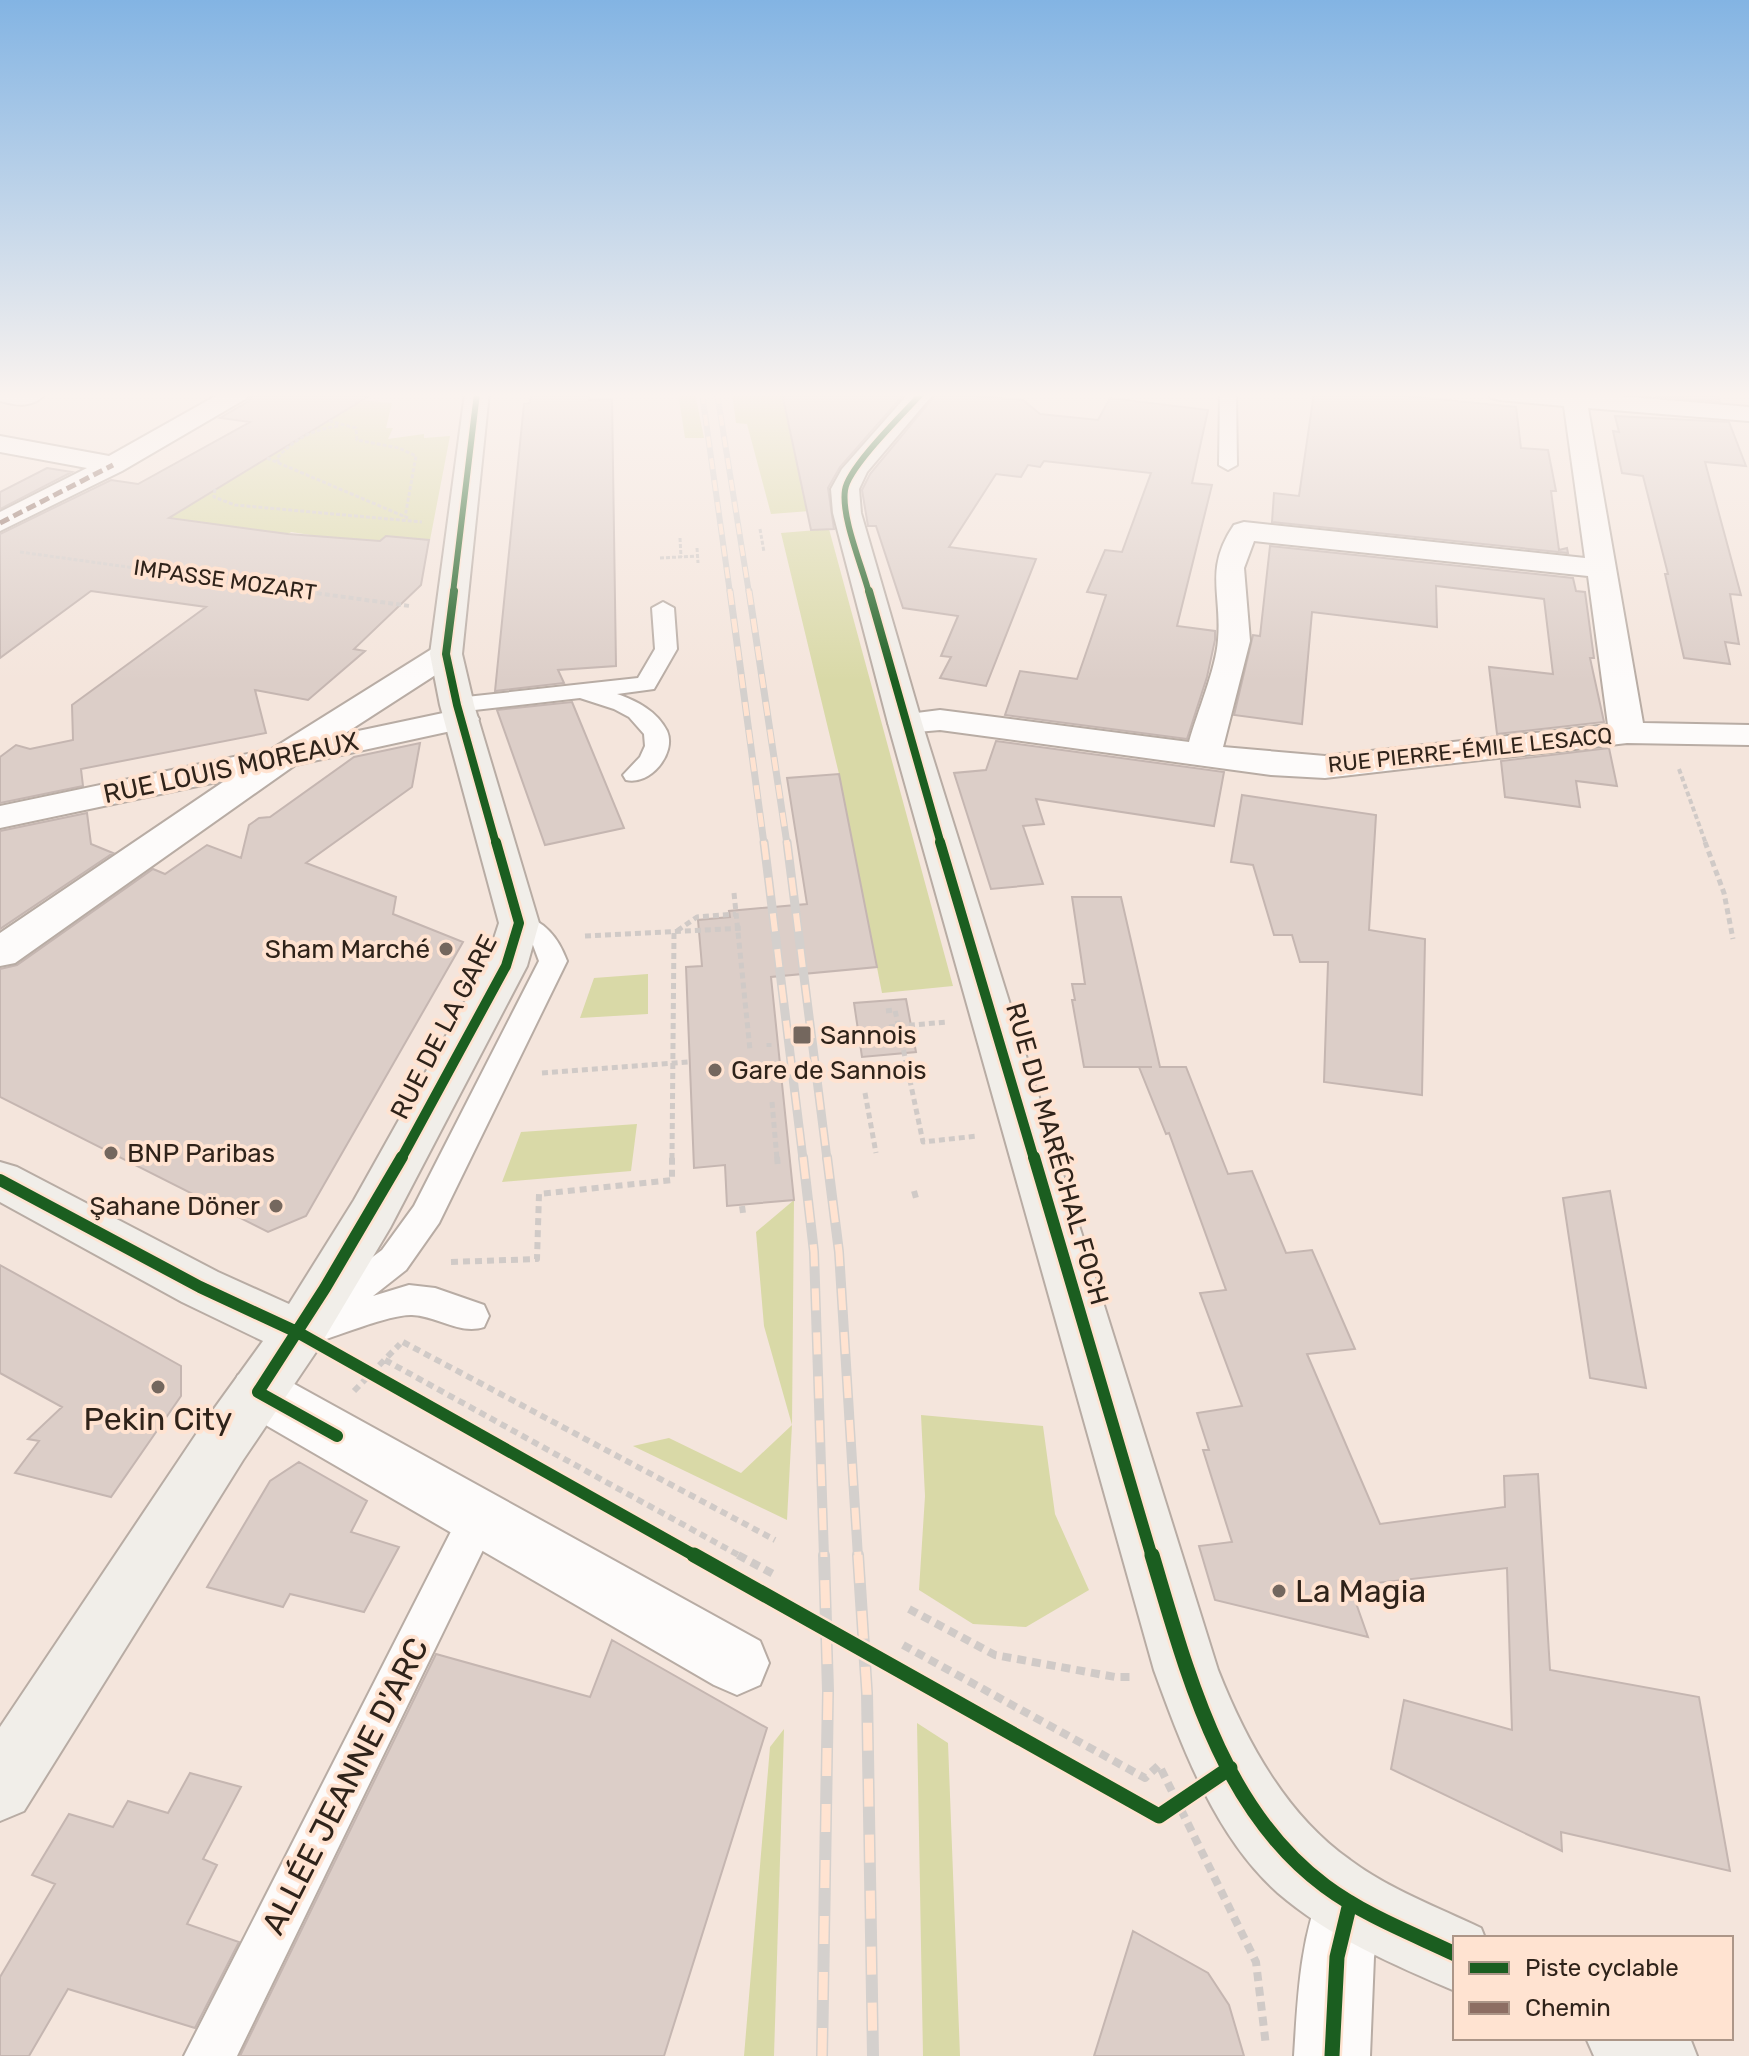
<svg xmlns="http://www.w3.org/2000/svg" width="1749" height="2056" viewBox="0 0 1749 2056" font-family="Rubik,sans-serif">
  <rect width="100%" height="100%" fill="#f4e5dc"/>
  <path fill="#d9d9a7" d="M678 393H695L704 438H685Z
    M732 393H781L810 511 771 514 747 424 736 423Z
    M361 400 392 403 386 428H393L388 439 424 434V438L450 436 430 540 386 536 376 545 291 532 285 537 158 517 316 425H323Z
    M829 529 953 986 882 993 839 774 781 533Z
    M648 974V1014L580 1018 594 978Z
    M637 1124 631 1171 502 1182 521 1132Z
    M794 1200 792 1425 787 1520 633 1446 669 1438 741 1473 792 1425 764 1326 756 1232Z
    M921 1415 1043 1426 1055 1514 1089 1590 1026 1627 973 1624 919 1590 925 1496Z
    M917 1723 948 1743 960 2056H923Z
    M784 1729 774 2056H744L770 1747Z"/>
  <path fill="#dccec8" stroke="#c5b6b1" stroke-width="2" d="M253 393H374L169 518 288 534 380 541 386 536 429 540 421 585 354 649 365 651 308 700 255 690 266 733 81 769 83 786 0 803V757L16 745 30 749 73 740 72 705 206 607 91 591 0 658V534L111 480 138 484 250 422 220 418 249 401Z
    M531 393H589V400L612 399 616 666 558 670 564 683 495 691 524 404 530 403Z
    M782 393H905L840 467 828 488 834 529 811 530Z
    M937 393 1023 400 1040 414 1098 420 1110 398 1208 410 1192 483 1212 485 1177 626 1215 631V640L1207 677 1187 739 1005 715 1020 671 1077 679 1106 595 1087 592 1105 550 1122 552 1151 473 1044 461 1040 467 1028 465 1021 477 996 474 949 547 1036 559 986 686 940 678 951 657 941 656 958 616 903 608 876 526H868L862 490 870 474Z
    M1314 393H1375L1516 407 1521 448 1548 450 1556 491H1551L1559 550 1567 548 1568 553 1272 522 1274 493 1299 496Z
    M1655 393H1717L1720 402 1656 396Z
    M1615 416 1729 422 1746 466 1705 462 1741 595 1730 594 1739 644 1725 642 1730 664 1684 658 1665 574H1668L1643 476 1622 473 1613 431 1619 432Z
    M47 468 72 472 0 509V492Z
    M1270 546 1573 578 1576 591 1585 592 1594 658H1590L1604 722 1497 734 1489 667 1553 674 1544 599 1436 586 1437 627 1312 612 1302 724 1234 715 1253 635 1260 636Z
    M572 702 624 828 545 845 497 710Z
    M996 741 1224 772 1214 826 1036 799 1044 824 1023 826 1043 884 991 889 954 773 986 770Z
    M420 743 412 787 306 863 396 897 393 914 463 942 306 1216 268 1232 0 1097V969L17 965 153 869 165 874 207 845 241 858 249 825 259 818 270 817 354 757Z
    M1609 748 1617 786 1576 781 1580 807 1505 797 1501 761Z
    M839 774 877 967 771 977 794 1200 727 1206 725 1165 694 1168 686 967 702 966 698 920 730 917 729 911 807 904 787 778Z
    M1242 795 1376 815 1369 930 1425 939 1422 1095 1324 1082 1328 962H1300L1292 935H1274L1253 865 1231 862Z
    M87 813 91 844 113 853 0 929V831Z
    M1072 897H1121L1160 1067H1186L1228 1174 1252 1171 1286 1253 1312 1250 1355 1349 1307 1354 1380 1524 1505 1507 1504 1476 1538 1474 1550 1670 1699 1697 1730 1871 1561 1832 1562 1851 1391 1769 1404 1700 1512 1730 1507 1568 1350 1586 1368 1637 1215 1600 1199 1546 1232 1542 1203 1450H1209L1197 1413 1242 1406 1200 1293 1226 1290 1169 1133 1166 1134 1139 1067H1152H1084L1072 1000H1075L1072 984H1085Z
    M906 999 916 1052 862 1057 854 1003Z
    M1610 1191 1646 1388 1590 1378 1563 1198Z
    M0 1265 181 1366V1396L111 1497 15 1473 39 1441 28 1439 62 1407 0 1373Z
    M299 1462 367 1501 351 1532 399 1547 364 1612 290 1594 283 1607 207 1587 270 1481Z
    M612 1640 767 1728 664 2056H240L436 1654 590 1697Z
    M190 1773 241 1787 203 1859 217 1865 187 1924 239 1942 195 2028 68 1989 29 2056H0V1977L55 1884 32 1875 69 1814 113 1827 128 1801 168 1813Z
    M1133 1931 1208 1973 1229 2005 1244 2056H1094Z"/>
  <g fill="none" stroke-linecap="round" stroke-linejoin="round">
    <g stroke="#b8aca4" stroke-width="4">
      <path id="lane" d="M1220 393H1236L1237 465 1228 470 1219 465Z
        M663 602 674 608 677 649 654 689 617 694C637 701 657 711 667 731 677 754 649 786 626 780L623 775 640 757 645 746 644 734 629 717 614 709 580 698 457 712 449 710 445 705 449 700 457 698 638 678 655 649 652 608Z
        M519 914C545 921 558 937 567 961L439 1223 406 1270 373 1296 409 1285 435 1288 484 1305 489 1316 484 1327C460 1335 437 1316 412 1315 391 1314 340 1335 317 1342L304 1338 299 1327 307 1306 382 1250 414 1206 539 961 533 945 505 923 509 917Z
        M479 1498 493 1504 499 1517 237 2056H184L465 1504Z"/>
    </g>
    <g stroke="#b8aca4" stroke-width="4">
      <path id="street" d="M0 393H46C34 408 17 406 0 401Z
        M221 393H250L247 398 122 471 0 531V512L87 468 0 452V436L109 456Z
        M1488 393H1583L1749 407V421L1588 408 1643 723 1749 725V745L1627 743 1325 778 1271 775 940 730 905 733 893 730 888 723 893 716 940 710 1189 742C1197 713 1216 669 1218 640 1222 594 1204 569 1234 525L1244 522 1585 558 1564 406 1500 400 1491 398ZM1254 541 1588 576 1608 725 1325 756 1223 747 1250 641 1244 568Z
        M446 644 457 647 462 654 457 661 344 734 462 709 474 712 479 719 474 726 295 765 15 963 0 966V933L226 780 0 828V806L272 749 435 647Z
        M258 1368 278 1375 760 1641 769 1663 760 1685 737 1695 714 1685 238 1409 230 1392 238 1375Z
        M1350 1867 1375 1878 1386 1903 1374 1957 1370 2056H1294C1298 1993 1300 1937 1325 1878Z"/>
    </g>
    <g stroke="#b8aca4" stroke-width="4">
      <path id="secondary" d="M465 393H489L462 654 474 705 539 923 527 966 390 1228 318 1349 243 1460 24 1811 0 1821V1727L203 1424 263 1341 182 1302 0 1202V1162L17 1167 218 1272 289 1304 354 1200 485 966 499 923 440 705 430 654Z
        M909 393H934L867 472 859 489 861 513 922 723 1218 1670C1246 1741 1286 1815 1350 1860 1389 1889 1437 1907 1481 1928L1485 1938H1455V1991C1394 1965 1329 1937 1278 1893 1215 1837 1182 1747 1154 1670L888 723 833 513 831 489 842 469Z
        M1586 2038H1690L1697 2056H1594Z"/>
    </g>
    <path stroke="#d0cac7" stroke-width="3" stroke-dasharray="4 2" stroke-linecap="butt" d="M329 421 356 428 357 440 399 448 416 456 405 517
      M267 458 408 518
      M279 463 277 458C294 439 314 429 339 426
      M215 489 214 497 235 505 422 522
      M760 529 764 552
      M680 538 681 557
      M697 548 698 563
      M20 552 315 593
      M660 558 698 556"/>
    <path stroke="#d0cac7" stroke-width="4" stroke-dasharray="5 3" stroke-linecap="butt" d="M301 591 410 606
      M1679 769 1706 844"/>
    <path stroke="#d0cac7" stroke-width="5" stroke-dasharray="6 4" stroke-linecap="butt" d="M1705 842 1724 893 1733 939
      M734 893 750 1050
      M585 936 744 928
      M886 1011 895 1010 923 1142 977 1136
      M889 1027 947 1022
      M769 1043V1047
      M542 1073 689 1062
      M865 1093 876 1153
      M772 1102 777 1159
      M672 1159 674 933 697 917 736 914"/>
    <path stroke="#d0cac7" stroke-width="6" stroke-dasharray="7 5" stroke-linecap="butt" d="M777 1157 778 1167
      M914 1191 916 1198
      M742 1206 743 1213
      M451 1262 537 1259 539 1194 672 1180V1157
      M403 1342 775 1540
      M385 1360 742 1557
      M354 1391 400 1344"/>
    <path stroke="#d0cac7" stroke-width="8" stroke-dasharray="9 6" stroke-linecap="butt" d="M738 1555 777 1576
      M909 1609 995 1655 1115 1677H1132
      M903 1645 1145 1778 1159 1765 1256 1962 1266 2046"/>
    <use href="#lane" fill="#fdfbfa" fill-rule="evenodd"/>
    <use href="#street" fill="#fdfbfa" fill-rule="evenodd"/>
    <use href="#secondary" fill="#f1eee9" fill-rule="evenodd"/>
    <g stroke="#d4d0cd" stroke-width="6">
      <path id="rail-far4" d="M702 393 730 593
        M717 393 749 593"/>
    </g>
    <g stroke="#d4d0cd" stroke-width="7">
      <path id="rail-far3" d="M730 591 764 844
        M749 591 787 844"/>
    </g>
    <g stroke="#d4d0cd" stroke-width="9">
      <path id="rail-far2" d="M764 842 803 1159
        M787 842 827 1159"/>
    </g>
    <g stroke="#d4d0cd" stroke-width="10">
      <path id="rail-far1" d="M803 1157 814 1252 824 1557
        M827 1157 839 1252 858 1557"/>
    </g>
    <g stroke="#d4d0cd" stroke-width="12">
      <path id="rail" d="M858 1555 867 1693 873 2056
        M822 2056 828 1691 824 1555"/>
    </g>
    <use href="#rail-far4" stroke="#ffe3d1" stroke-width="4" stroke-dasharray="11" stroke-linecap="butt"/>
    <use href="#rail-far3" stroke="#ffe3d1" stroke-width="5" stroke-dasharray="14" stroke-linecap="butt"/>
    <use href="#rail-far2" stroke="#ffe3d1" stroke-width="6" stroke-dasharray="18" stroke-linecap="butt"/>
    <use href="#rail-far1" stroke="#ffe3d1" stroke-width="7" stroke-dasharray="22" stroke-linecap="butt"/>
    <use href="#rail" stroke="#ffe3d1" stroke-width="9" stroke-dasharray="28" stroke-linecap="butt"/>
    <path stroke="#8d6e63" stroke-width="5" stroke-dasharray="10 5" stroke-linecap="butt" d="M0 523 113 465"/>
    <g stroke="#ffe3d1" stroke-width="9">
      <path id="cycleway-far4" d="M453 593 477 393
        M869 593C862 566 841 517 845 490 848 467 905 412 922 393"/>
    </g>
    <g stroke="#ffe3d1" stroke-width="12">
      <path id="cycleway-far3" d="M454 591 446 654 457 705 496 844
        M869 591 941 844"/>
    </g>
    <g stroke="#ffe3d1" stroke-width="15">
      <path id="cycleway-far2" d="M940 842 1034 1159
        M401 1159 506 966 519 923 496 842"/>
    </g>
    <g stroke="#ffe3d1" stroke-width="17">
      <path id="cycleway-far1" d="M1034 1157 1152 1557
        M0 1180 200 1287 299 1333 697 1557
        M337 1436 258 1392 325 1288 402 1157"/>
    </g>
    <g stroke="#ffe3d1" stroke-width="20">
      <path id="cycleway" d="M694 1555 1159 1816 1230 1768
        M1152 1555C1187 1672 1221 1809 1325 1886 1364 1915 1411 1933 1455 1954
        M1332 2056 1337 1957 1350 1903"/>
    </g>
    <use href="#cycleway-far4" stroke="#1b5e20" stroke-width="6"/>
    <use href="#cycleway-far3" stroke="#1b5e20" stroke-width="8"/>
    <use href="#cycleway-far2" stroke="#1b5e20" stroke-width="10"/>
    <use href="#cycleway-far1" stroke="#1b5e20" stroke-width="12"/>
    <use href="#cycleway" stroke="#1b5e20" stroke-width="15"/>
  </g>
  <linearGradient id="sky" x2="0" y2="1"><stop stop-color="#83b4e3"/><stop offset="0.58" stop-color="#faf3ef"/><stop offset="1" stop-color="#faf3ef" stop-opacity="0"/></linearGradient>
  <rect width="1749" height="681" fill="url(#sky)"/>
  <g fill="#74675e" stroke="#ffe3d1" stroke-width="3">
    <circle cx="446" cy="949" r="8"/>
    <rect x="792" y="1025" width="20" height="20" rx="4"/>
    <circle cx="715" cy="1070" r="8"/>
    <circle cx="111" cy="1153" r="8"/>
    <circle cx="276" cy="1206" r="8"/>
    <circle cx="158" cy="1387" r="8"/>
    <circle cx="1279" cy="1591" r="8"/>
  </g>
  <g text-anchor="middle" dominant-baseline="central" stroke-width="8" stroke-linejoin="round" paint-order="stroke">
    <g font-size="22" fill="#2f231a" stroke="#ffe3d1">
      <text transform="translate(225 580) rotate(8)">IMPASSE MOZART</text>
      <text transform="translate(1470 750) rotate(-6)">RUE PIERRE-ÉMILE LESACQ</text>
    </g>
    <g font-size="26" fill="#2f231a" stroke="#ffe3d1">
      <text transform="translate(231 768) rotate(-12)">RUE LOUIS MOREAUX</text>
      <text transform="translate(444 1027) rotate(-63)">RUE DE LA GARE</text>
      <text transform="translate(1057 1154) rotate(74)">RUE DU MARÉCHAL FOCH</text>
    </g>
    <g font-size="26" fill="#2f231a" stroke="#ffe3d1" text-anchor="start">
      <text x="430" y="949" text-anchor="end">Sham Marché</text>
      <text x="820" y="1035">Sannois</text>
      <text x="731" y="1070">Gare de Sannois</text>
      <text x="127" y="1153">BNP Paribas</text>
      <text x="260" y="1206" text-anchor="end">Şahane Döner</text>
    </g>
    <g font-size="32" fill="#2f231a" stroke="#ffe3d1">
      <text x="158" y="1419">Pekin City</text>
      <text x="1295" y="1591" text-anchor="start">La Magia</text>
    </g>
    <g font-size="32" fill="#2f231a" stroke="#ffe3d1">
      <text transform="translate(345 1786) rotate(-63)">ALLÉE JEANNE D'ARC</text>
    </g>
  </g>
  <rect x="1453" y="1936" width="280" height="104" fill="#ffe3d1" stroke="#ac9688" stroke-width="2"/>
  <rect x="1469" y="1962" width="40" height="12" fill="#1b5e20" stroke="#ac9688" stroke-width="2"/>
  <text x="1525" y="1976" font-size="24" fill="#2f231a">Piste cyclable</text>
  <rect x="1469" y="2002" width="40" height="12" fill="#8d6e63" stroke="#ac9688" stroke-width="2"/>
  <text x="1525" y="2016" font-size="24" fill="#2f231a">Chemin</text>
</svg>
